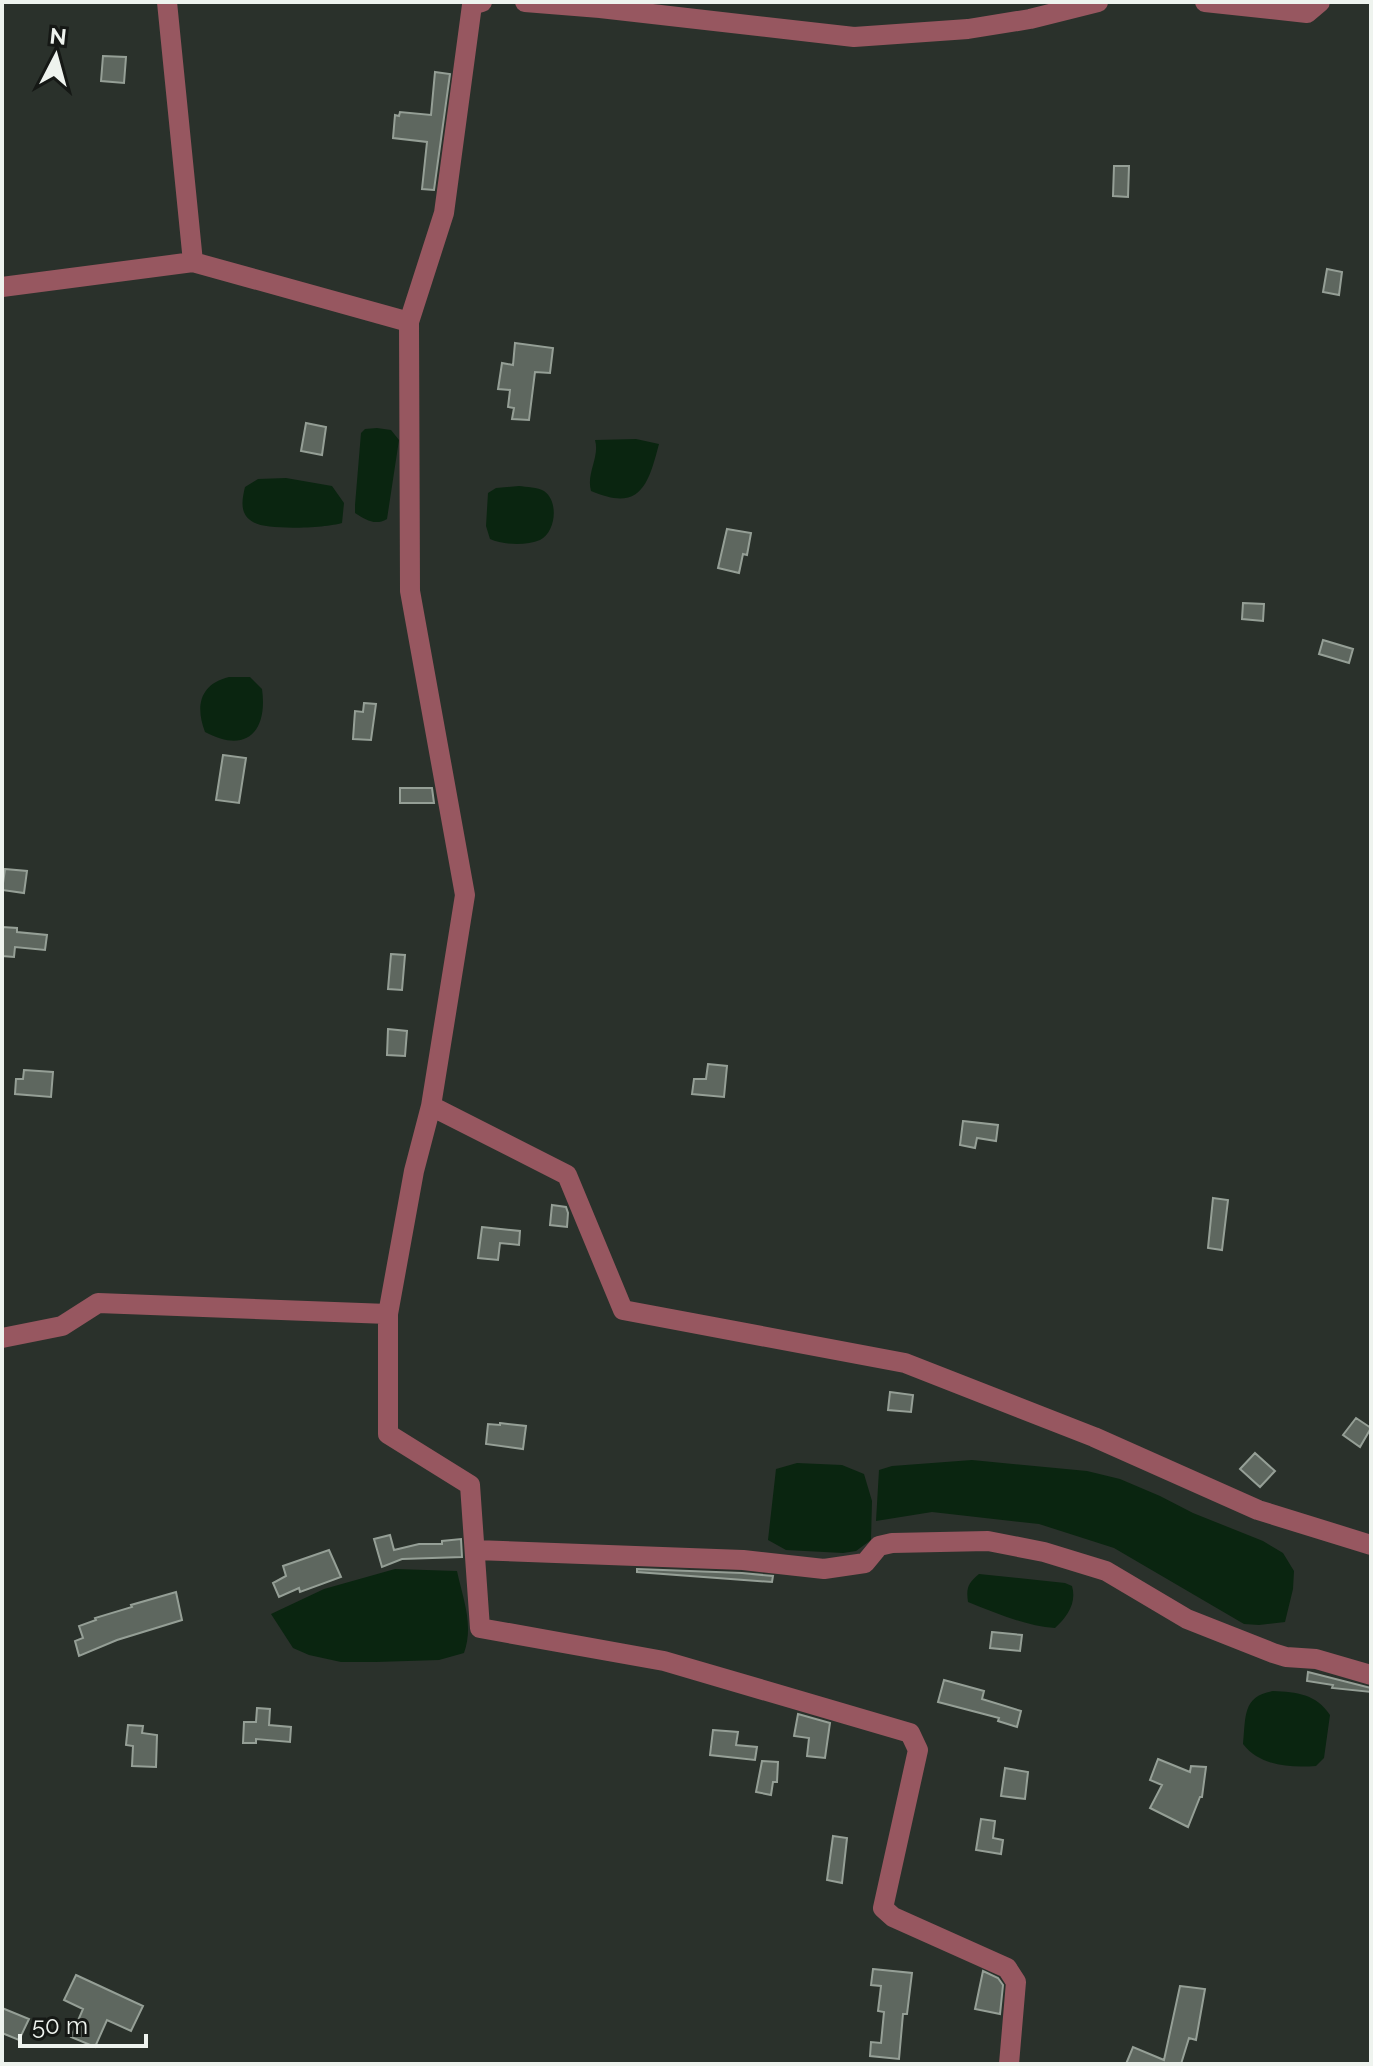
<svg xmlns="http://www.w3.org/2000/svg" width="1373" height="2066" viewBox="0 0 1373 2066" font-family="Raleway,sans-serif">
  <rect width="100%" height="100%" fill="#2a312b"/>
  <path fill="#0a2510" d="M377 428 391 430 399 440 387 519C375 526 366 520 355 513V505L361 433 365 429Z
    M636 439 659 444C648 486 640 512 591 491 586 473 600 457 595 440Z
    M286 478 332 486 344 503 342 523C326 528 266 531 253 522 239 514 242 500 245 487L258 479Z
    M519 486C526 487 538 487 544 491 559 501 556 532 540 540 526 546 503 545 490 539L486 526 488 493 496 488Z
    M229 677H250L262 689C268 732 246 754 205 732 195 706 200 684 229 677Z
    M972 1460 1087 1471 1120 1479 1160 1496 1193 1513 1263 1541 1283 1553 1294 1571 1293 1589 1285 1622 1259 1625 1244 1624 1114 1548 1039 1524 932 1512 876 1521 879 1470 892 1466Z
    M797 1463 842 1465 864 1474 872 1501 871 1540 856 1551 843 1553 786 1550 768 1540 776 1469Z
    M395 1569 457 1571C463 1599 474 1625 464 1653L439 1660 376 1662H341L309 1655 293 1648 271 1614 324 1589Z
    M979 1574 1065 1583 1072 1586C1077 1603 1067 1617 1055 1628 1025 1626 996 1613 968 1602 966 1588 968 1583 979 1574Z
    M1273 1691C1297 1692 1316 1694 1330 1715L1324 1758 1316 1766C1290 1768 1260 1766 1243 1744 1246 1717 1242 1696 1273 1691Z"/>
  <path fill="#5e675f" stroke="#959f96" stroke-width="2" d="M103 56 126 57 124 83 101 81Z
    M435 72 450 74 434 190 422 189 427 142 393 138 395 115 399 116 400 112 431 115Z
    M1114 166H1129L1128 197 1113 196Z
    M1327 269 1342 272 1339 295 1323 292Z
    M515 343 553 348 550 373 535 372 529 420 512 419 514 408 508 407 510 390 498 389 502 363 513 365Z
    M306 423 326 427 322 455 301 451Z
    M727 529 751 533 747 555 743 554 739 573 718 568Z
    M1243 603 1264 604 1263 621 1242 619Z
    M1323 640 1353 649 1349 663 1319 654Z
    M364 703 376 704 371 740 353 739 355 711 363 712Z
    M223 755 246 758 239 803 216 800Z
    M400 788H432L434 803H400Z
    M5 869 27 871 24 893 2 890Z
    M2 927 17 928V932L47 935 45 950 15 947 14 957 2 956Z
    M391 954 405 955 402 990 388 989Z
    M388 1029 407 1031 405 1056 387 1055Z
    M708 1064 727 1066 724 1097 692 1094 694 1079H706Z
    M24 1070 53 1072 51 1097 15 1094 16 1079H23Z
    M963 1121 998 1125 996 1141 977 1138 975 1148 960 1145Z
    M1213 1198 1228 1200 1222 1250 1208 1248Z
    M552 1205 566 1207 568 1213 567 1227 550 1225Z
    M482 1227 520 1231 519 1245 500 1243 498 1260 478 1258Z
    M890 1392 913 1395 911 1412 888 1410Z
    M1356 1418 1371 1428 1360 1447 1343 1435Z
    M500 1423 526 1426 523 1449 486 1444 488 1424 500 1425Z
    M1255 1453 1275 1471 1260 1487 1240 1469Z
    M390 1535 394 1550 419 1544H442V1541L461 1539 462 1557 402 1559 382 1567 374 1539Z
    M329 1550 341 1577 300 1592 299 1588 279 1597 273 1583 286 1576 283 1566Z
    M637 1569 742 1573 773 1576 772 1582 637 1572Z
    M176 1592 182 1620 117 1640 79 1656 75 1641 83 1638 79 1626 96 1620 95 1618 132 1607 131 1605Z
    M992 1632 1022 1635 1020 1651 990 1648Z
    M1308 1672 1371 1688V1692L1332 1688 1333 1685 1307 1681Z
    M944 1680 984 1691 982 1699 1021 1711 1017 1727 998 1721 999 1718 938 1702Z
    M257 1708 270 1709 269 1725 291 1727 290 1742 256 1739V1743H243L244 1722H256Z
    M798 1714 830 1723 825 1758 807 1756 809 1738 794 1736Z
    M128 1725 143 1726 142 1733 157 1735 156 1767 132 1766 133 1746 126 1745Z
    M713 1730 738 1732 736 1745 757 1747 755 1760 710 1755Z
    M1158 1759 1190 1772 1191 1766 1206 1767 1202 1797H1200L1188 1827 1150 1808 1162 1785 1150 1780Z
    M762 1761 778 1762 777 1782H773L771 1795 756 1792Z
    M1005 1768 1028 1772 1025 1799 1001 1796Z
    M981 1819 995 1821 993 1838 1003 1840 1001 1854 976 1850Z
    M833 1836 847 1838 842 1883 827 1880Z
    M873 1969 912 1973 907 2014H903L899 2059 870 2056 871 2042 881 2043 884 2012 878 2011 881 1986 871 1985Z
    M983 1971 998 1978 1003 1985 1000 2014 975 2009Z
    M76 1975 143 2006 131 2031 107 2020 95 2047 71 2037 83 2009 64 2000Z
    M1180 1986 1205 1989 1196 2040 1189 2038 1181 2064H1126L1133 2047 1164 2060Z
    M2 2008 29 2019 19 2040 2 2033Z"/>
  <g fill="none" stroke-linecap="round" stroke-linejoin="round">
    <path stroke="#975760" stroke-width="20" d="M167 2 193 262
      M525 2 600 8 854 37 968 29 1030 19 1098 2
      M1205 2 1307 13 1320 2
      M2 287 193 262 409 322 410 591 465 895 431 1106 414 1171 388 1314V1434L470 1485 480 1628 664 1661 910 1733 918 1750 883 1908 893 1917 1007 1968 1016 1982 1009 2064
      M409 322 444 213 472 5 482 2
      M431 1106 567 1175 623 1310 905 1363 1094 1437 1258 1510 1371 1545
      M2 1338 62 1326 98 1303 388 1314
      M475 1550 743 1560 824 1569 865 1563 879 1546 892 1543 988 1541 1044 1552 1106 1571 1187 1619 1273 1653 1286 1657 1316 1659 1371 1675"/>
  </g>
  <rect width="1373" height="2066" fill="none" stroke="#eef3ee" stroke-width="8"/>
  <g transform="translate(56 56) rotate(6)" stroke="#151815" stroke-width="6" paint-order="stroke">
  <path d="M0-6L14 30L0 20L-14 30Z" fill="#eef3ee"/>
  <text y="-12" font-size="22" font-weight="bold" text-anchor="middle" fill="#eef3ee">N</text>
  </g>
  <path d="M20 2034v12h126v-12" fill="none" stroke="#eef3ee" stroke-width="4"/>
  <text x="32" y="2034" font-size="24" fill="#eef3ee" stroke="#151815" stroke-width="6" paint-order="stroke">50 m</text>
</svg>
